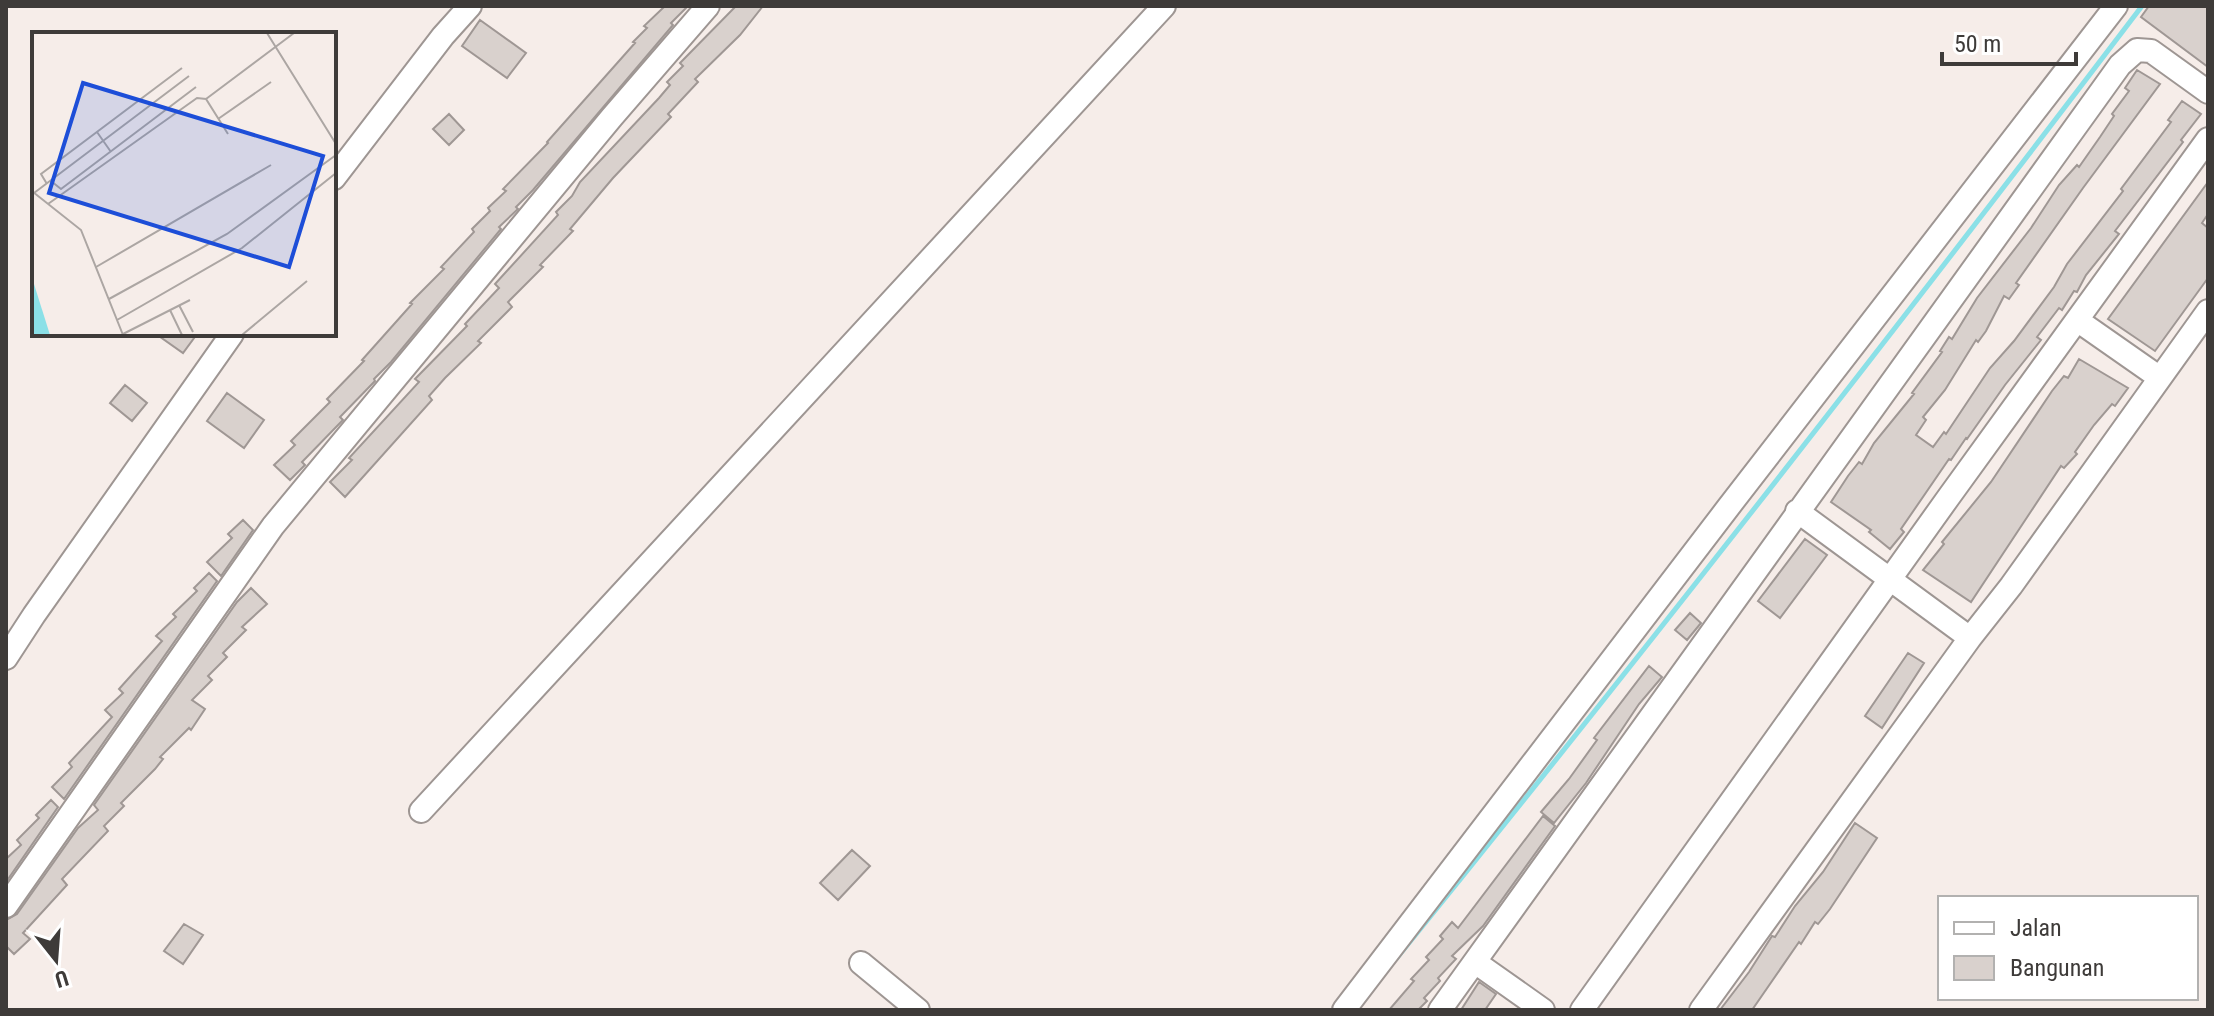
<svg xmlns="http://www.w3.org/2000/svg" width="2214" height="1016" viewBox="0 0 2214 1016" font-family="'Roboto Condensed',sans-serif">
  <rect width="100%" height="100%" fill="#f6ede9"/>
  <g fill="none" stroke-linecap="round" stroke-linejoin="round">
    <path stroke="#8be0e7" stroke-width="5" d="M1396 959C1650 645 1898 327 2142 6"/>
  </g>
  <path fill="#d9d1cd" stroke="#9f9794" stroke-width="2" d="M665 6H688L671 23 673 25 533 190 516 207 518 209 499 227 501 229 391 362 374 379 375 381 340 417 343 420 339 424 302 462 305 465 290 480 274 465 295 445 291 441 330 402 327 399 364 361 362 360 412 304 410 303 444 269 441 267 474 232 472 229 490 211 488 208 506 191 503 189 548 143 547 142 635 43 633 42 647 28 644 26Z
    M736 6H763L740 35 695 79 698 82 668 114 671 117 613 178 570 229 573 231 540 265 543 267 508 302 512 307 478 341 481 343 445 378 429 396 432 400 345 497 330 482 352 460 349 458 419 382 415 379 467 326 465 324 499 288 495 284 558 215 556 212 572 196 580 182 659 98 670 85 667 82 683 66 680 63Z
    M2149 6H2208V67L2141 17Z
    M480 20 526 53 507 78 462 46Z
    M2137 70 2160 84 2083 188 2016 283 2019 285 2009 299 2004 296 1986 331 1978 342 1976 340 1945 390 1923 417 1926 420 1916 435 1933 447 1944 432 1946 434 1990 368 2014 341 2054 287 2067 264 2123 191 2121 189 2171 122 2168 120 2182 101 2201 114 2181 140 2183 142 2115 231 2119 234 2086 275 2077 292 2074 291 2062 310 2059 308 2037 337 2041 340 2005 385 1967 439 1966 438 1951 460 1949 459 1901 529 1904 532 1890 549 1869 532 1871 530 1831 502 1848 476 1859 462 1862 464 1874 443 1914 394 1912 393 1942 352 1940 351 1949 337 1952 339 1977 298 2031 228 2059 185 2077 165 2079 167 2100 137 2114 116 2112 114 2129 91 2125 88Z
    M449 114 464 130 449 145 433 129Z
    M2208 182V214L2202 223 2208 228V278L2155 351 2108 319Z
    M156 334H197L183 353Z
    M2079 359 2128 388 2115 406 2112 404 2094 425 2075 452 2077 454 2064 468 2061 466 1971 602 1923 570 1944 544 1942 542 1991 482 2052 391 2064 376 2068 378Z
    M125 385 147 403 132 421 110 403Z
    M227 393 264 420 244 448 207 421Z
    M243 520 253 530 221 576 207 562 232 538 228 534Z
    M1805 539 1827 555 1780 618 1758 601Z
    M209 573 217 581 64 799 52 787 72 767 69 763 112 717 105 710 123 693 119 689 162 641 156 636 176 617 173 614 197 591 194 588Z
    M251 588 267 604 242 627 246 630 223 653 227 657 208 676 212 680 192 700 205 709 191 730 189 728 160 757 163 759 155 769 121 803 124 806 104 826 108 831 62 879 67 885 23 933 30 939 14 954 6 946V920L17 914 78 828 98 810 94 805 237 602Z
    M1690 613 1701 623 1687 640 1675 630Z
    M1908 653 1924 663 1882 728 1865 716Z
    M1649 666 1662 677 1639 704 1586 783 1554 823 1541 812 1569 779 1597 740 1594 738Z
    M51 800 58 807 6 882V859L21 845 17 840 39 818 36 815Z
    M1543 816 1555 826 1483 926 1452 956 1456 959 1438 978 1440 981 1424 998 1427 1001 1418 1010H1389L1414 981 1411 979 1429 960 1426 957 1443 939 1440 936 1452 922 1458 928Z
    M1855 823 1877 838 1830 909 1818 924 1815 922 1801 944 1799 942 1752 1010H1720L1749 972 1772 936 1775 937 1795 906 1823 872Z
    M852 850 870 866 838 900 820 883Z
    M184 924 203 935 183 964 164 951Z
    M1479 982 1496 994 1485 1010H1461Z"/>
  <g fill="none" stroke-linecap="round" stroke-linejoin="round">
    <g stroke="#9e9693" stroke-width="26">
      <path id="minor" d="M334 178 443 36 470 6
        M2077 320 2160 378
        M1797 511 1970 638
        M6 658 34 615 232 334
        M421 811 1164 6
        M6 906 273 526 612 117 708 6
        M1475 962 1543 1010
        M861 963 918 1010
        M1344 1010 1727 509 2116 6
        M1440 1010 2120 65 2137 50 2151 51 2208 92
        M1582 1010 1948 498 2208 139
        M1701 1010 1970 638 2011 586 2208 311"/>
    </g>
    <use href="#minor" stroke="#fff" stroke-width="22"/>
  </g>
  <g transform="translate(32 32)">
    <rect width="304" height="304" fill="#f6ede9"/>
    <path d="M0 249 2 252 18 303H0Z" fill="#8be0e7"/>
    <path fill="none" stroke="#aca6a3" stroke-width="2" d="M235 1 304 112M174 67 262 1M186 87 239 50M65 100 79 120M19 149 29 157 164 55M15 152 9 142 150 36M1 160 49 198 91 303M2 161 157 44M16 172 165 66 174 67 196 102M64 235 239 133M77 267 195 202 304 123M147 273 161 300M138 278 150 303M85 288 210 216 304 141M91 302 158 268M210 303 275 249"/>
    <path fill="#1d4ed8" fill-opacity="0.15" stroke="#1d4ed8" stroke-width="4" d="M51 51 291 124 257 235 17 161Z"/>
    <rect width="304" height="304" fill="none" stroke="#3e3b39" stroke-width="4"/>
  </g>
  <rect width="2214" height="1016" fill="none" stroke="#3e3b39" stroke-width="16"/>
  <rect x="1938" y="896" width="260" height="104" fill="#ffffff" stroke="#b2b1b0" stroke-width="2"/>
  <rect x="1954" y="922" width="40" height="12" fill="#ffffff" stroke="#b2b1b0" stroke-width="2"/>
  <text x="2010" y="936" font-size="24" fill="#3e3b39">Jalan</text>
  <rect x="1954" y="956" width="40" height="24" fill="#d9d1cd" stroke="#b2b1b0" stroke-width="2"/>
  <text x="2010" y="976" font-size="24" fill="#3e3b39">Bangunan</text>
  <g transform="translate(56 960) rotate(163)" stroke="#ffffff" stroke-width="6" paint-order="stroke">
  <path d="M0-6L14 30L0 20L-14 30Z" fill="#3e3b39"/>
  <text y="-12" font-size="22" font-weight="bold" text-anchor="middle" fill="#3e3b39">U</text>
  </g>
  <path d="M1942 52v12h134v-12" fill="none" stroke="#3e3b39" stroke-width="4"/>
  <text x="1954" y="52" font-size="24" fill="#3e3b39" stroke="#ffffff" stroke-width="6" paint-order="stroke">50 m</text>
</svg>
